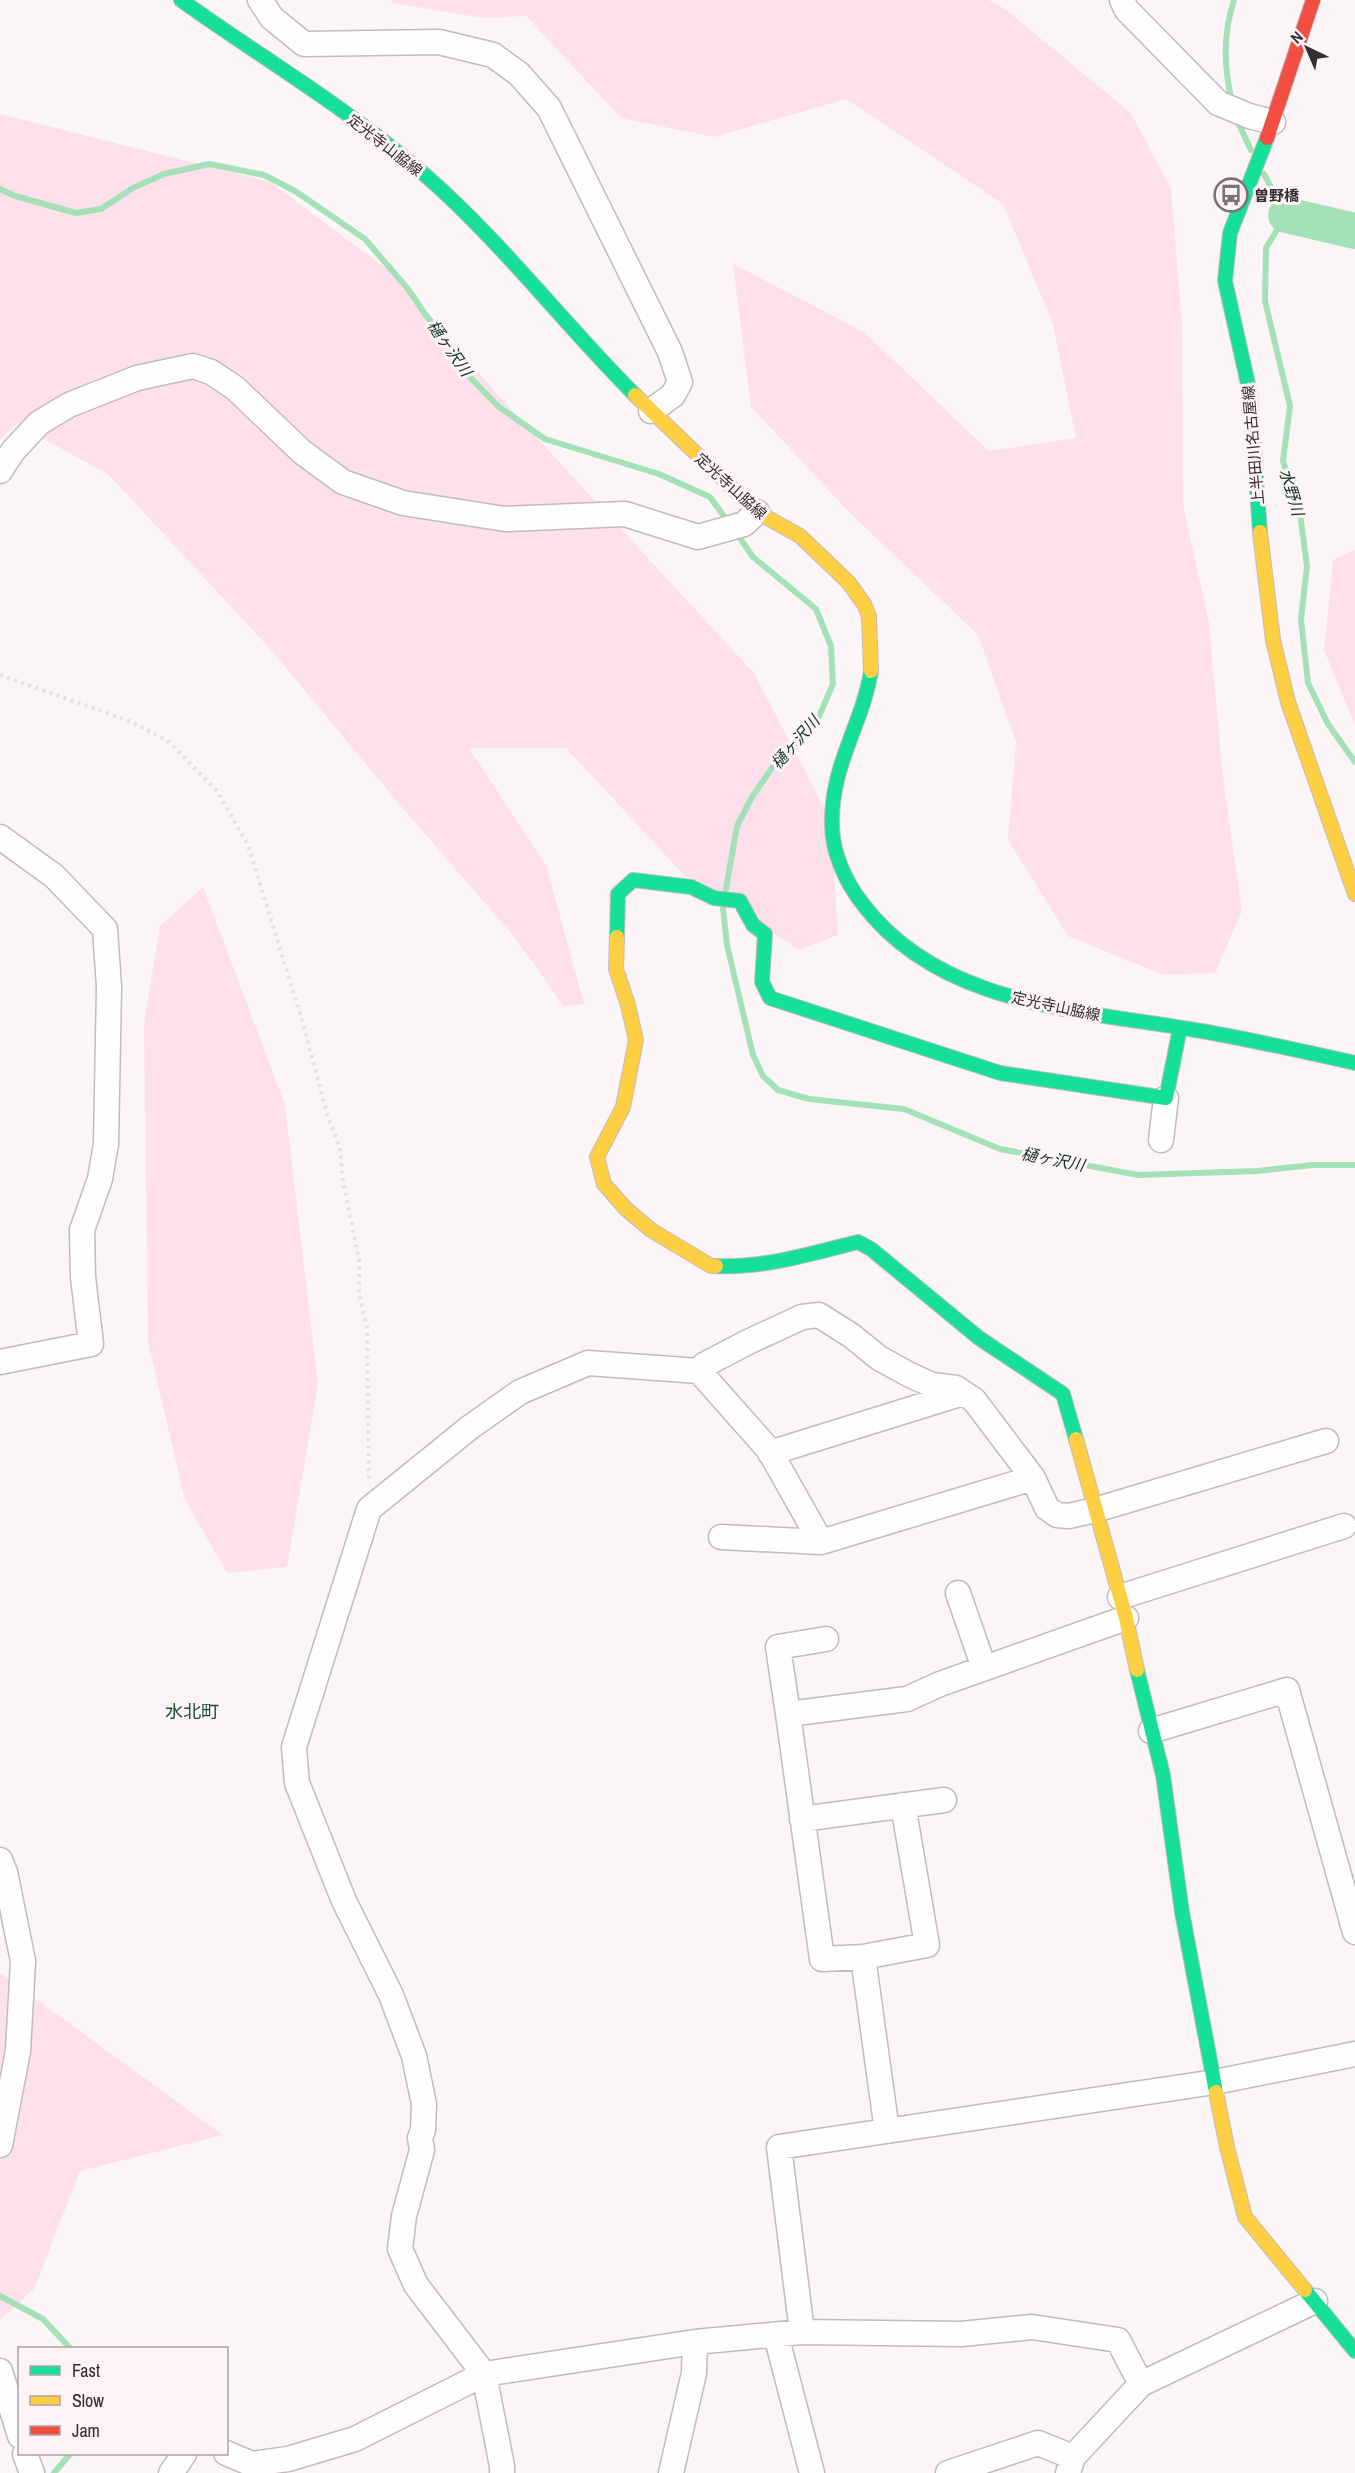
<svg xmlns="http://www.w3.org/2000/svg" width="1355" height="2473" viewBox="0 0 1355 2473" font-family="'Archivo Narrow','Noto Sans JP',sans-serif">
  <rect width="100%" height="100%" fill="#fbf5f8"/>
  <path fill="#fde0ec" d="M390 0H989L1005 9 1131 113 1171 189 1182 323 1183 504 1209 623 1223 777 1242 911 1215 973 1164 975 1068 936 1008 840 1016 742 978 635 849 512 751 407 733 264 864 332 989 451 1076 438 1053 324 1003 204 846 99 714 137 621 118 526 16 483 18 393 3Z
    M0 114 270 182 392 273 505 403 754 673 831 821 838 935 799 950 683 874 566 748H469L546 865 584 1004 564 1007 516 939 399 804 271 650 109 475 17 424 0 439Z
    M1355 550V725L1324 650 1333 560Z
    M203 887 285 1105 318 1384 287 1567 227 1573 185 1500 148 1342 144 1024 160 926Z
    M0 1973 223 2135 80 2171 34 2289 0 2320Z"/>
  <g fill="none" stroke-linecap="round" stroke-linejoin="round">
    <path stroke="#a4e0b8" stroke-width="6" d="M1232 102C1224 69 1223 33 1234 0
      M1236 118 1251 150
      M1264 174 1286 215 1266 248 1265 301 1290 406 1283 461 1300 513 1307 566 1301 619 1308 683 1328 724 1355 762
      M0 189 15 196 76 213 101 209 133 188 164 174 209 164 264 175 295 191 365 239 408 289 425 314 443 336 460 367 499 407 545 439 659 474 710 497 729 523
      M726 889 737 826 752 797 774 765 817 721 833 684 831 646 816 609 753 557 735 531
      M723 908 727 945 753 1055 763 1076 778 1090 809 1099 904 1109 1000 1149 1138 1175 1257 1171 1313 1165H1355
      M0 2296 43 2319 70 2348
      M54 2473 70 2454"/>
    <path stroke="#a4e0b8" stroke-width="36" d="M1286 215 1355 231"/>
    <g stroke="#c1bbbe" stroke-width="27">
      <path id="street" d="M260 0 272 18 304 44 439 42 493 55 519 74 549 108 670 352 680 382 673 395 651 411
        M1122 0 1126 9 1218 103 1249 116 1273 122
        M0 471 13 451 39 423 69 405 137 378 193 366 211 372 235 388 302 452 343 482 403 503 505 519 625 514 698 537 744 524 757 512
        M0 837 54 876 105 929 109 987 106 1144 100 1179 82 1230 83 1277 91 1344 0 1362
        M1161 1140 1166 1098
        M699 1371 704 1365 748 1342 802 1317 819 1315 852 1336 879 1358 910 1375 932 1385 956 1388 974 1400 1033 1478 1047 1508 1057 1515 1069 1516 1095 1510 1326 1441
        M770 1453 963 1393
        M821 1542 1033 1478
        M958 1593 984 1668
        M1120 1597 1344 1526
        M788 1714 778 1647 826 1639
        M1151 1731 1287 1690 1355 1932
        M802 1819 944 1800
        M0 1860 5 1872 23 1961 18 2051 0 2145
        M863 1957 927 1945 903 1805
        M887 2131 863 1957 822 1959 788 1714 907 1699 940 1684 1126 1618
        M802 2332 779 2147 1215 2082 1355 2054
        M776 2335 812 2473
        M0 2371 20 2436
        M226 2453 252 2464 288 2459 355 2439 484 2374 695 2342 802 2332 961 2334 1032 2327 1118 2340 1141 2384
        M25 2454 32 2473
        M171 2473 184 2454
        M502 2473V2466L484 2374 416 2285 400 2249 404 2216 422 2150 420 2138 423 2130 424 2104 414 2056 391 1995 344 1901 297 1783 294 1747 369 1509 469 1428 520 1392 588 1363 699 1371 769 1450 821 1542 721 1537
        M671 2473 694 2373 695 2342
        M948 2473 1038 2443 1073 2457
        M1068 2473 1073 2457 1141 2384 1315 2301"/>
    </g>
    <g stroke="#c1bbbe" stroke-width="16">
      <path id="fast" d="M181 0C262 58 349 109 425 175 501 241 563 323 635 395
        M1260 532 1250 393 1225 281 1230 233 1267 138
        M871 671C862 726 831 764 832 824 832 852 845 881 862 903 939 1006 1080 1010 1195 1030 1249 1039 1302 1051 1355 1063
        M617 937 618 894 633 880 691 887 714 898 740 901 753 925 765 934 762 982 770 998 1000 1073 1166 1098 1180 1028
        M716 1266C765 1268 810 1254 858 1242L871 1249 979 1338 1063 1394 1076 1439
        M1137 1670 1163 1775 1182 1912 1216 2092
        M1305 2290 1355 2351"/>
    </g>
    <g stroke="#c1bbbe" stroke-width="16">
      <path id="slow" d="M635 395 757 512 800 536 849 583 864 604 869 616 871 671
        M1260 532 1273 640 1288 702 1355 894
        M617 937 616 969 628 1005 636 1040 623 1107 597 1157 604 1184 626 1209 651 1230 711 1266H716
        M1076 1439 1126 1618 1137 1670
        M1216 2092 1227 2147 1245 2217 1305 2290"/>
    </g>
    <g stroke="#c1bbbe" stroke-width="16">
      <path id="jam" d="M1267 138 1313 0"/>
    </g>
    <path stroke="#e2e0e1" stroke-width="4" stroke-dasharray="3 4.5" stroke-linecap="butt" d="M0 675 132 722 169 742 217 791 248 845 302 1020 327 1114 340 1148 343 1181 359 1260V1293L367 1328 369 1481"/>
    <use href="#street" stroke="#fefefe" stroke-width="24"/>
    <use href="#fast" stroke="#16e098" stroke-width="14"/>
    <use href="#slow" stroke="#ffcf43" stroke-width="14"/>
    <use href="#jam" stroke="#f24e42" stroke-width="14"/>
  </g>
  <defs>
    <g id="bus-ring" transform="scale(1.725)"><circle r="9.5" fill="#fdf3f7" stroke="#797376" stroke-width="1.5"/><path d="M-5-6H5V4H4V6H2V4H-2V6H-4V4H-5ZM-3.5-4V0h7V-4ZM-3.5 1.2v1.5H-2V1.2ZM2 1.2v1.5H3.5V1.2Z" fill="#797376"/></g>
  </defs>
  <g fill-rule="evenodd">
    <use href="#bus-ring" x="1231" y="195"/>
  </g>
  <g text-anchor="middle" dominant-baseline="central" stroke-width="6" stroke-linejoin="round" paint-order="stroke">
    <g font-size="15" fill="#332d30" stroke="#fdf3f7">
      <text transform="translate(385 145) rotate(38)">定光寺山脇線</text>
      <text transform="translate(1253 445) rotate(-95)">上半田川名古屋線</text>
      <text transform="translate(731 486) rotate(42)">定光寺山脇線</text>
      <text transform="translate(1056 1006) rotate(12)">定光寺山脇線</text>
    </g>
    <g font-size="15" font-weight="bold" fill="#332d30" stroke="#fdf3f7" text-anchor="start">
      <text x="1254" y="195">曽野橋</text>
    </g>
    <g font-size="16" font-style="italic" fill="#0e341e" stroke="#fdf3f7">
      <text transform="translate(450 348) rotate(55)">樋ヶ沢川</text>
      <text transform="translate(1292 492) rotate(73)">水野川</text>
      <text transform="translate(795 742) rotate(-49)">樋ヶ沢川</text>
      <text transform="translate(1053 1159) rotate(11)">樋ヶ沢川</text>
    </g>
    <g font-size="18" fill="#195130" stroke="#fdf3f7">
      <text x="192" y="1711">水北町</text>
    </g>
  </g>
  <rect x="18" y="2347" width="210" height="108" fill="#fdf3f7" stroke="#aca4a7" stroke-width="1.5"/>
  <rect x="30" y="2366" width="30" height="9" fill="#16e098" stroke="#aca4a7" stroke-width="1.5"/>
  <text x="72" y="2377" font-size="18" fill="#332d30">Fast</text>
  <rect x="30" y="2396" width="30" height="9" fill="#ffcf43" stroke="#aca4a7" stroke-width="1.5"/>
  <text x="72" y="2407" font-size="18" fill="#332d30">Slow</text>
  <rect x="30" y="2426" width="30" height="9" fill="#f24e42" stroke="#aca4a7" stroke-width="1.5"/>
  <text x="72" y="2437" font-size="18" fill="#332d30">Jam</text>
  <g transform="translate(1307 48) rotate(316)" stroke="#fdf3f7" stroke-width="4.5" paint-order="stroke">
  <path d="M0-4.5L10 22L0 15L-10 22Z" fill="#332d30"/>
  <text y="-9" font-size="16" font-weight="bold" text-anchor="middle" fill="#332d30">N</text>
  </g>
</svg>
